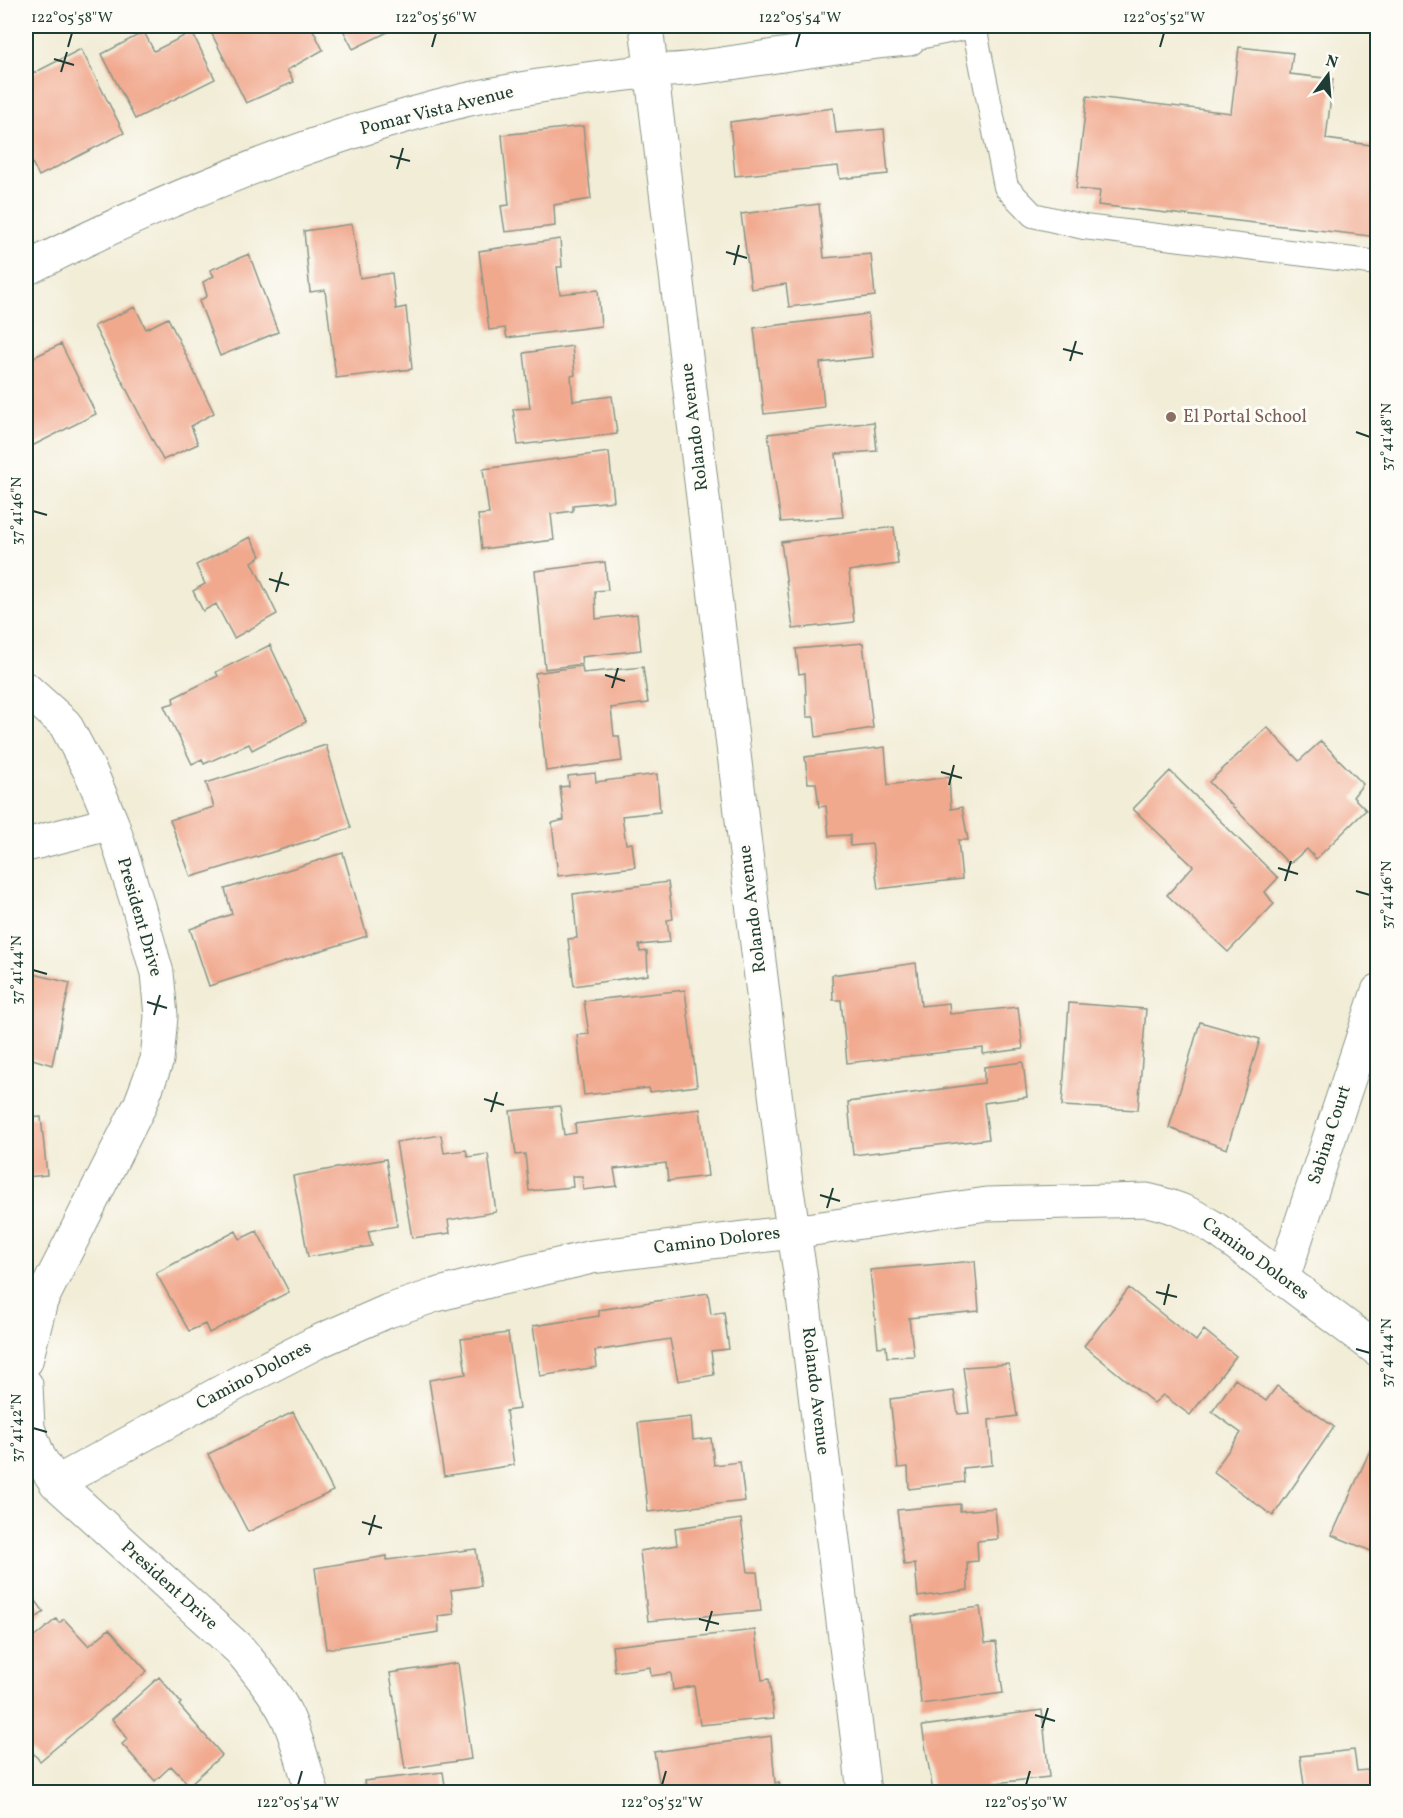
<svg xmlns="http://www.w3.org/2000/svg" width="1403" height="1818" viewBox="0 0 1403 1818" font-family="Vollkorn,serif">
  <rect width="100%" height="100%" fill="#fdfcf7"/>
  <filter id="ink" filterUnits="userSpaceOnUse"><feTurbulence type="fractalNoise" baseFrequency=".0167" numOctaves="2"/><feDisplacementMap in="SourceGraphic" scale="12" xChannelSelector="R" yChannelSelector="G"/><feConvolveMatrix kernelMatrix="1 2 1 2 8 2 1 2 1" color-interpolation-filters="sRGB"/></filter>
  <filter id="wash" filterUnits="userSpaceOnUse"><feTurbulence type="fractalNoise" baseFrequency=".008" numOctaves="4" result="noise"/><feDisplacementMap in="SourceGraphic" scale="24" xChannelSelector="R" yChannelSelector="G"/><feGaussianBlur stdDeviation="1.35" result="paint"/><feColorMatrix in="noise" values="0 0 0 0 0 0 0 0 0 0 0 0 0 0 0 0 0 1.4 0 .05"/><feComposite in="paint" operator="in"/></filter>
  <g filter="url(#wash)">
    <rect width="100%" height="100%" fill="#f2edd7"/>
    <g id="blocks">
      <path fill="#f1a98e" d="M208 26H311L323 50 287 70 294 82 246 103Z
        M341 26H400L353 49Z
        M144 32 154 51 192 32 215 79 135 119 102 54Z
        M1239 47 1293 53 1290 74 1333 79 1326 139 1378 146V237L1098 205 1100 191 1076 189 1087 96 1231 113Z
        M81 49 124 133 39 176 26 151V77Z
        M833 108 836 133 884 129 888 174 840 179 838 166 735 176 730 122Z
        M583 126 591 199 554 205 555 226 505 232 501 206 509 205 502 135Z
        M819 204 824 258 871 254 875 296 789 307 786 284 751 289 741 214Z
        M352 224 360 278 392 273 396 309 406 307 412 369 336 378 325 290 310 292 304 231Z
        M560 239 562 267H557L560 294 598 290 601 326 507 338 505 328 489 330 479 251Z
        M249 254 278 332 220 356 199 301 207 296 203 282 214 276 210 270Z
        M135 307 146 329 168 318 214 413 191 426 198 444 163 460 94 326Z
        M868 314 873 357 820 363 824 407 764 414 754 328Z
        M61 344 96 414 26 449V361Z
        M572 346 575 375 571 376 573 401 612 396 617 434 518 445 513 409 530 408 524 353Z
        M874 422 877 451 836 454 843 517 781 522 768 434Z
        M609 452 614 501 573 505V511L551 514 554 540 482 549 478 515 489 514 483 469Z
        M894 527 898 564 849 571 854 622 793 629 781 542Z
        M250 537 261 556 252 562 277 614 234 638 216 604 203 611 193 591 205 584 196 565Z
        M605 562 608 590 595 591 596 619 637 614 641 650 581 657 582 664 545 669 535 571Z
        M863 643 873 728 816 737 814 717H807L805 673 799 674 796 649Z
        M270 645 306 722 252 750 249 744 204 764 202 759 192 764 164 706 174 703 173 698 218 676 216 672Z
        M582 666 583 673 643 667 648 703 611 708 614 736H619L622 761 546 771 535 673Z
        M1267 727 1299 761 1321 741 1363 784 1353 797 1366 810 1316 859 1307 849 1289 864 1209 782Z
        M326 745 351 828 191 877 170 820 214 807 206 783Z
        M885 747 888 785 949 777 951 809 962 807 968 840H958L962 879 878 889 872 844 850 846V835L829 836 826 806 819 807 816 783H808L805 757Z
        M1170 771 1278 878 1265 892 1274 904 1228 952 1167 895 1193 866 1133 809Z
        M595 773 596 782 657 774 660 812 622 816 626 844 632 843 635 867 558 876 552 823 564 820 560 787 569 786 568 776Z
        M343 853 367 936 209 986 190 929 232 914 225 889Z
        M668 882 673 919 667 920 670 942 639 945 640 952 647 951 648 975 574 986 568 939 577 938 573 894Z
        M916 963 921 1006 949 1003 950 1014 1018 1007 1023 1049 983 1054V1048L847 1063 841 1000H833L832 975Z
        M26 972 70 983 52 1065 26 1057Z
        M685 990 697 1086 650 1092 649 1088 584 1095 577 1035 589 1034 584 1001Z
        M1069 1003 1146 1009 1138 1110 1062 1106Z
        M1200 1022 1260 1039 1227 1149 1169 1128Z
        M1023 1062 1027 1097 984 1103 989 1139 853 1155 848 1102 984 1083V1067Z
        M560 1106 564 1135 576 1133 575 1124 700 1109 708 1176 668 1181 666 1163 614 1169 617 1186 583 1190 582 1176H572L573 1187 529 1191 525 1154 516 1155 510 1111Z
        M41 1117 47 1175 26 1177V1118Z
        M441 1135 444 1153 466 1150 468 1157 488 1154 496 1212 448 1220 450 1233 412 1238 396 1142Z
        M386 1159 397 1226 368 1231 372 1246 308 1257 293 1176Z
        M236 1231 240 1239 257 1231 289 1292 209 1333 205 1324 189 1331 156 1273Z
        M975 1261 979 1311 909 1318 914 1356 887 1357 886 1346 878 1347 870 1270Z
        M1129 1288 1196 1341 1204 1330 1236 1356 1190 1415 1163 1395 1154 1403 1084 1346Z
        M708 1293 711 1314 724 1312 729 1349 711 1351 714 1375 678 1381 670 1339 595 1351 597 1367 540 1376 533 1326 599 1316V1310Z
        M508 1333 519 1409 506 1411 514 1465 444 1476 429 1380 466 1374 461 1339Z
        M1009 1364 1017 1416 989 1420 992 1465 963 1468 964 1482 909 1489 908 1467 898 1468 890 1399 954 1391 958 1414 969 1413 963 1367Z
        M1235 1379 1266 1401 1277 1386 1334 1427 1273 1516 1213 1472 1241 1433 1212 1412Z
        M293 1412 333 1491 248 1532 208 1454Z
        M691 1417 693 1440 711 1438 714 1465 740 1462 745 1501 648 1512 638 1423Z
        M1372 1446 1378 1448V1554L1332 1535Z
        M960 1504V1511L995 1508 998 1539 977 1541 978 1561 967 1562 968 1590 918 1597 915 1564 904 1565 897 1510Z
        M741 1519 748 1572H757L761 1611 648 1621 640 1551 677 1545 675 1528Z
        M476 1549 481 1586 451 1590 454 1614 438 1616 439 1632 326 1649 315 1568 387 1556V1560Z
        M26 1587 44 1612 26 1625Z
        M980 1607 985 1643 996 1642 1003 1693 921 1704 912 1616Z
        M56 1619 59 1623 64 1619 89 1646 109 1629 147 1671 40 1761 26 1745V1701L32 1695 26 1687V1644Z
        M755 1630 762 1680 769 1679 774 1718 700 1725 694 1686 673 1690 671 1673 651 1676 650 1667 615 1672 612 1646Z
        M458 1663 471 1759 405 1769 390 1673Z
        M159 1677 181 1703 179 1705 222 1755 189 1785 171 1766 155 1781 122 1744 128 1739 112 1719Z
        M1042 1710 1049 1777 987 1784 988 1792H933L922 1726Z
        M771 1736 775 1783 779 1782 781 1792H661L654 1752Z
        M1354 1750 1357 1771 1378 1769V1792H1305L1300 1756Z
        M443 1772 446 1792H366L364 1781Z"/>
    </g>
  </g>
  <g filter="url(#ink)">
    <use href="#blocks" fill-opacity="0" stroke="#889586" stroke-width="1.5"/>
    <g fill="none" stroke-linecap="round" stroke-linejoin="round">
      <g stroke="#889586" stroke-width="26">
        <path id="service" d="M974 26 1006 187 1033 215 1084 227 1378 263
          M909 39 973 26"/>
      </g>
      <g stroke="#889586" stroke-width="35">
        <path id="minor" d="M646 26 786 1184 800 1272 864 1792
          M26 269C166 198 311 138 465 100 526 86 590 78 652 71 666 70 680 70 694 68 765 59 837 44 909 39
          M26 689 65 724 92 775 112 823 137 902 157 973 161 1016 157 1060 140 1105 41 1301 26 1361
          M26 845 112 823
          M1283 1278 1378 991
          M26 1385 28 1428 39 1457 56 1483 240 1650C257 1671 275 1692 287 1716 298 1740 304 1767 312 1792
          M56 1483 243 1380 315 1343 388 1311 436 1295 489 1281 592 1257 793 1232 987 1204 1147 1200C1178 1207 1197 1216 1223 1234L1378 1350"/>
      </g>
      <use href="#service" stroke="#fff" stroke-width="24"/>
      <use href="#minor" stroke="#fff" stroke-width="33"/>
    </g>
  </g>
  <path fill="none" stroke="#1f3d34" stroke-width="2" d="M68 47 72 33M432 47 436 33M796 47 800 33M1160 47 1164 33M54 59 74 65M61 72 67 52M390 156 410 161M397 169 403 148M726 252 747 258M734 265 739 245M1063 349 1083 354M1070 361 1076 341M1356 432 1370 437M33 511 47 515M269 579 289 585M276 592 282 572M605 675 625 681M612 688 618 668M941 772 962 778M949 785 954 765M1278 868 1298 874M1285 881 1291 861M1356 891 1370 895M33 970 47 974M147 1002 167 1008M154 1015 160 995M484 1099 504 1105M491 1112 497 1092M820 1195 840 1201M827 1208 833 1188M1156 1292 1177 1297M1164 1305 1169 1284M1356 1349 1370 1353M33 1428 47 1432M362 1522 382 1528M369 1535 375 1515M699 1619 719 1624M706 1631 712 1611M1035 1715 1055 1721M1042 1728 1048 1708M298 1785 302 1771M662 1785 666 1771M1026 1785 1030 1771"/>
  <circle fill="#8d6e63" stroke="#fdfcf7" stroke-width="2" cx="1171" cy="417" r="6"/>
  <g text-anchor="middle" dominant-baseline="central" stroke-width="6" stroke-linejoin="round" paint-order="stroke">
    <g font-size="18" fill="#1f3d34" stroke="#fdfcf7">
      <text transform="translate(437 111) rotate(-14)">Pomar Vista Avenue</text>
      <text transform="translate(695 427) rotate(-97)">Rolando Avenue</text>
      <text transform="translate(753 909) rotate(-97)">Rolando Avenue</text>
      <text transform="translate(139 917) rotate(74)">President Drive</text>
      <text transform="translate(1330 1135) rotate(-72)">Sabina Court</text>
      <text transform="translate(717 1241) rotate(-7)">Camino Dolores</text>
      <text transform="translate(1255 1259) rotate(36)">Camino Dolores</text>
      <text transform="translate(254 1376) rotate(-28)">Camino Dolores</text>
      <text transform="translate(815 1391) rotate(83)">Rolando Avenue</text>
      <text transform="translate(169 1586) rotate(42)">President Drive</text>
    </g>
    <g font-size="18" fill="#785e54" stroke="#fdfcf7" text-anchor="start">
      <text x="1183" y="417">El Portal School</text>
    </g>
  </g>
  <rect width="1403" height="1818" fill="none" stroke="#fdfcf7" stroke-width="66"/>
  <g transform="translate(1328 75) rotate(16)" stroke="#fdfcf7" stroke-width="4.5" paint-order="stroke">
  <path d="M0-4.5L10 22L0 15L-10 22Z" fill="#1f3d34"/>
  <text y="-9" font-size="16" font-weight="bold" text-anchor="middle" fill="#1f3d34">N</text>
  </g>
  <rect x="33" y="33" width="1337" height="1752" fill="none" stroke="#1f3d34" stroke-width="2"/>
  <g font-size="15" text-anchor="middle" fill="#1f3d34">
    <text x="72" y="22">122°05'58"W</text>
    <text x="436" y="22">122°05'56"W</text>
    <text x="800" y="22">122°05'54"W</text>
    <text x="1164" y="22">122°05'52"W</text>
    <text transform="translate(1386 437) rotate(-90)" y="5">37°41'48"N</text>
    <text transform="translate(16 511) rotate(-90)" y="5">37°41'46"N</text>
    <text transform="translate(1386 895) rotate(-90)" y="5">37°41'46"N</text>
    <text transform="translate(16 970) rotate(-90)" y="5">37°41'44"N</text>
    <text transform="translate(1386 1353) rotate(-90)" y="5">37°41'44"N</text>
    <text transform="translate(16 1428) rotate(-90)" y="5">37°41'42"N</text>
    <text x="298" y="1807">122°05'54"W</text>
    <text x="662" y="1807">122°05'52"W</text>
    <text x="1026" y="1807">122°05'50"W</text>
  </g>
</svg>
